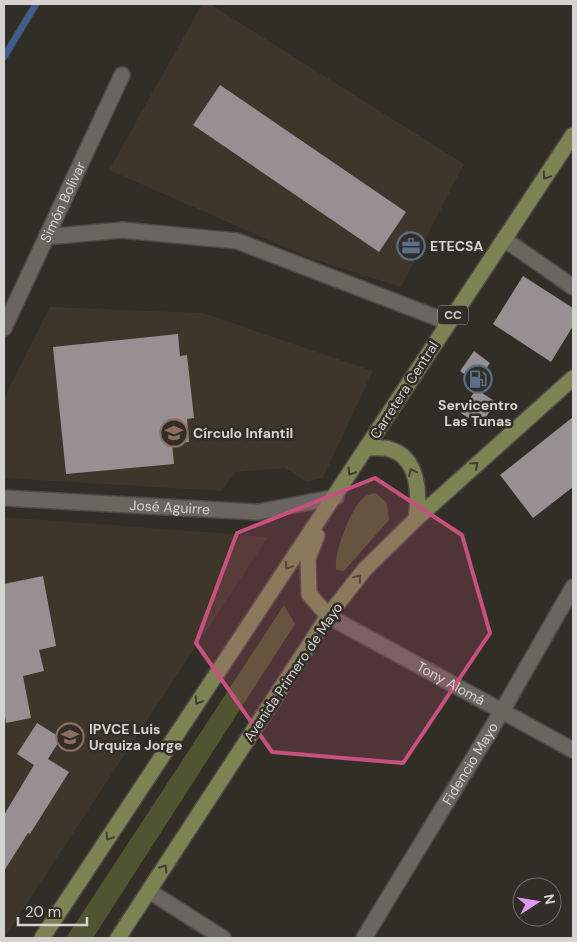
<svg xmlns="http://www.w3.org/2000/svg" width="577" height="942" viewBox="0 0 577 942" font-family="'DM Sans',sans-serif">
  <rect width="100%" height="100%" fill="#312d27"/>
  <path fill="#3e362a" d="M202 4H210L464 164 401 287 312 259 109 170Z
    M50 307 203 313 373 371 323 478 306 482 285 468 236 472 222 491 4 478V398Z
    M4 517 268 537 4 938Z"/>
  <path fill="#4f5530" d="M376 493 387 503 389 520 344 571 336 570C334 553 349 512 362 499 366 495 371 494 376 493Z
    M284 605 295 624 93 938H66Z"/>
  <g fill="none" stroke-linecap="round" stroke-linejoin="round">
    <path stroke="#415d87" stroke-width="7" d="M4 57 36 4"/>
  </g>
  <path fill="#988f93" d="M220 85 406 212 379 252 193 125Z
    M523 276 573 308V326L551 362 493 324Z
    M178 334 180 356 187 355 194 418 187 419 189 442 172 443 174 464 66 474 53 347Z
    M474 351 490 363 476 383 460 371Z
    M476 389 496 402 480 426 461 413Z
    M573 417V487L533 518 500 475Z
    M43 576 56 646 39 650 44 671 23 676 31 718 6 723 4 710V584Z
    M37 723 61 738 48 759 69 772 30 834 28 833 4 871V815L34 765 17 754Z"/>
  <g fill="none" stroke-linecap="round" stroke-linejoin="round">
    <g stroke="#4e4a45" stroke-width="18">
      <g id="minor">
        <path d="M46 237 122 230 237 241 448 322"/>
        <path d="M504 239 573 287"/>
        <path id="s1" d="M4 328 122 75"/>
        <path id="s2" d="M4 498 258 512 336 497"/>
        <path id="s3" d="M328 616 573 750"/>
        <path d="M149 891 223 938"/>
        <path id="s4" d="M364 938 502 711 573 587"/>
      </g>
    </g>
    <g stroke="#4e4a45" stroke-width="18">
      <path id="major" d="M366 448C373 448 382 447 389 449 419 457 420 495 416 519
        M317 536 308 558 309 594 328 616
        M42 938 573 135
        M118 938 328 616 365 569 416 519 573 378"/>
    </g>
    <use href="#minor" stroke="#6a655e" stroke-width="15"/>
    <use href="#major" stroke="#7c8454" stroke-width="15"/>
  </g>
  <defs><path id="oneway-chevron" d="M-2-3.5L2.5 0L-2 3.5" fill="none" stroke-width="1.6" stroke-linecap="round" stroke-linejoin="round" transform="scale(1.25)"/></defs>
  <g stroke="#403e30">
    <use href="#oneway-chevron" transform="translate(546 176) rotate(124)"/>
    <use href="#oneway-chevron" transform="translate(475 465) rotate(-42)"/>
    <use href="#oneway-chevron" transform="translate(351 472) rotate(122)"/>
    <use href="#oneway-chevron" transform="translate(412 472) rotate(-115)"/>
    <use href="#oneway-chevron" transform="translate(288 566) rotate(124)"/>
    <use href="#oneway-chevron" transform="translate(358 578) rotate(-51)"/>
    <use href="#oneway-chevron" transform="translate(198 701) rotate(123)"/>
    <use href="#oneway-chevron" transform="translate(109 837) rotate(123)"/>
    <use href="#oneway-chevron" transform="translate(164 868) rotate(-57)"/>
  </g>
  <path fill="#c8507e" fill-opacity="0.2" stroke="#c8507e" stroke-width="4" stroke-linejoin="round" d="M375 478 462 535 490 633 403 763 272 752 196 643 237 533Z"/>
  <defs>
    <g id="office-ring" transform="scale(1.4375)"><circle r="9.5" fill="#312d27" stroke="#5c6f8a" stroke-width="1.5"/><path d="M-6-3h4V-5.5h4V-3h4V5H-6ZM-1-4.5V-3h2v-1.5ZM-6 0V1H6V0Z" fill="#5c6f8a"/></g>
    <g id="fuel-ring" transform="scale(1.4375)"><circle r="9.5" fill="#312d27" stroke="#5c6f8a" stroke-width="1.5"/><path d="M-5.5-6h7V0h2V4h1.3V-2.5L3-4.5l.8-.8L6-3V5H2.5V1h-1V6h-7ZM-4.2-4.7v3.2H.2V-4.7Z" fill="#5c6f8a"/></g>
    <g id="school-ring" transform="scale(1.4375)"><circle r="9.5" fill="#312d27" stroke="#8d6e63" stroke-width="1.5"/><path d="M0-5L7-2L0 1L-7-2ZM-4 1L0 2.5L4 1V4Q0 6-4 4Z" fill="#8d6e63"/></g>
  </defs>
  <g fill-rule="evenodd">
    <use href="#office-ring" x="411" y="246"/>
    <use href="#fuel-ring" x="478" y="379"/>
    <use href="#school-ring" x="174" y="433"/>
    <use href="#school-ring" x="70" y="737"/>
  </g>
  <g text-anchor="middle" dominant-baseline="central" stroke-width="5" stroke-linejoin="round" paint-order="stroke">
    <rect fill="#312d27" stroke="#a4a19d" stroke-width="1" x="438" y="305.5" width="30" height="19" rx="4"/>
    <g font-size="12" font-weight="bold" fill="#d5d3cf">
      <text x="453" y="315">CC</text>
    </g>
    <g font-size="14" fill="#d5d3cf" stroke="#312d27">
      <text stroke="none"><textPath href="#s1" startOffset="139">Simón Bolivar</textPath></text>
      <text transform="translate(404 390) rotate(-57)">Carretera Central</text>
      <text stroke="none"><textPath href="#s2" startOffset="166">José Aguirre</textPath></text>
      <text transform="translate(293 672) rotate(-56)">Avenida Primero de Mayo</text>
      <text stroke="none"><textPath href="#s3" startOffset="140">Tony Alomá</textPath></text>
      <text stroke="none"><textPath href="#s4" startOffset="204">Fidencio Mayo</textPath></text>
    </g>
    <g font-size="14" font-weight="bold" fill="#d5d3cf" stroke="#312d27" text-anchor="start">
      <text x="430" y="246">ETECSA</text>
      <text x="478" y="405" text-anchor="middle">Servicentro<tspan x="478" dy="16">Las Tunas</tspan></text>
      <text x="193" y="433">Círculo Infantil</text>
      <text x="89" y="729">IPVCE Luis<tspan x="89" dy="16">Urquiza Jorge</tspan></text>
    </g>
  </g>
  <rect width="577" height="942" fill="none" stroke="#d5d3cf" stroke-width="10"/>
  <g transform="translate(537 902) rotate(78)"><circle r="24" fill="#312d27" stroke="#736f6a"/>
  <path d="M0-4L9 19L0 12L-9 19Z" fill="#de98f2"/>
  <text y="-8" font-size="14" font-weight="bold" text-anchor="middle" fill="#d5d3cf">N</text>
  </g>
  <path d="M18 917v8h69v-8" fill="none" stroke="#d5d3cf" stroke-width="2.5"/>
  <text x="25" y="917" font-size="15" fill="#d5d3cf" stroke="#312d27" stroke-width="4" paint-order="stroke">20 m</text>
</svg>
